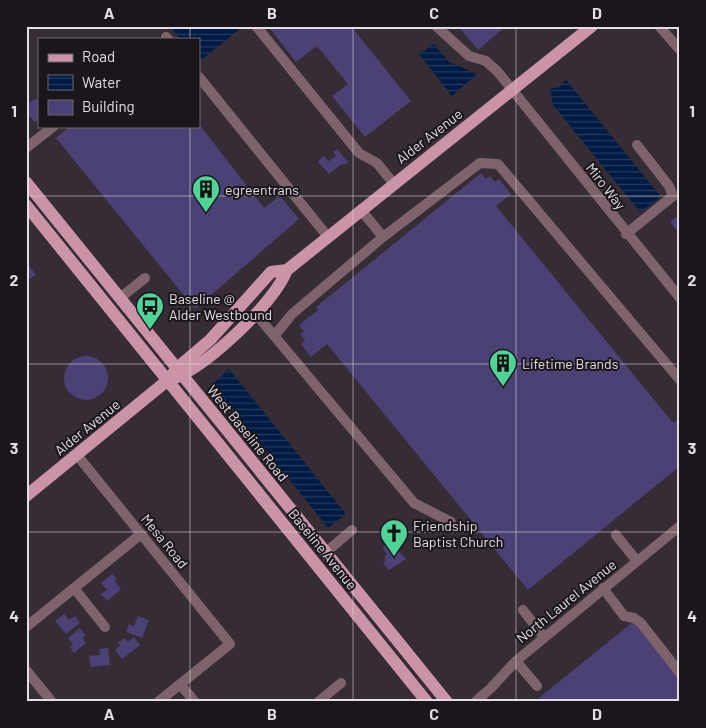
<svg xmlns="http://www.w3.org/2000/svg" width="706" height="728" viewBox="0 0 706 728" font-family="Barlow,sans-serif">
  <defs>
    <pattern id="water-rules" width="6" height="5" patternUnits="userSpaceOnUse" patternTransform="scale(1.25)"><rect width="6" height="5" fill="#001a43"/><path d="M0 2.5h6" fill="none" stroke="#253b5e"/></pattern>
  </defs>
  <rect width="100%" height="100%" fill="#352c36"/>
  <path fill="url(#water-rules)" d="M170 26H243L199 62V39H180Z
    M434 44 449 62 477 74 452 96 419 54Z
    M566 80 661 197 640 212 553 105 550 89 559 87Z
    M229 369 346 514 328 528 213 384Z"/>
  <path fill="#4b4175" d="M268 26H351L411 101 365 137 332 96 348 84 317 46 296 62Z
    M458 26H506L478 50Z
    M36 98 39 102V119L35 122 26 112V102L29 103Z
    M199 124 264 208 280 196 299 219 195 309 56 138 70 126H199Z
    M337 149 349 163 340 165 329 174 318 162 323 156 329 161 336 156 333 152Z
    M481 173 486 179 490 176 495 182 499 179 511 194 496 206 673 423 680 418V466L528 590 327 344 311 357 301 344 305 340 300 334 304 332 299 325 318 310 316 307Z
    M680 214V234L670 222Z
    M29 266 36 275 30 279 26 273V268Z
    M64 378a22 22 0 1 1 44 0a22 22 0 1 1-44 0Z
    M387 543H391L406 559 389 570 383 563 386 560 384 557 387 554 383 549 384 546Z
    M112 574 117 579 115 581 121 589 107 601 101 594 107 590 101 583Z
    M64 614 69 620 75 616 80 623 66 634 55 621Z
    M138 616 149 620 142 638 126 632 129 624 134 626Z
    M634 621 680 679V702H534Z
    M80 628 86 636 82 638 86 643 74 653 70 647 73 644 68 638Z
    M134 637 140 645 122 659 115 650 120 646 118 643 124 638 128 642Z
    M108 648 110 665 91 667 89 656 100 655 99 649Z"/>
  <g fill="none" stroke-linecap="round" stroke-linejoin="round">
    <path stroke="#7e626c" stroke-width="10" d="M256 26 359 153 377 163 394 184
      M436 26 469 56 486 61 498 72 680 298
      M659 26 680 50
      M166 37 168 39
      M199 77 328 237
      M26 148 54 126
      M361 210 383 237
      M626 234 673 196 669 186 637 145
      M120 298 145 278
      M255 313 414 503 451 522
      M275 335 292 314 383 237 480 163 498 164 680 380
      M77 455 230 644 158 702
      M616 535 637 561
      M325 553 352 530
      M74 588 105 627
      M603 588 624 616 634 618 641 623 680 673
      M523 610 544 637
      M26 627 141 534
      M516 661 537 686
      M26 670 52 702
      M180 684 195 702
      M318 702 341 683
      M475 702 491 688 516 661 680 526"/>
    <path stroke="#cb93a7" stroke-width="12" d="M26 182 447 702
      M26 205 427 702
      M175 378C209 364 273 304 287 270L592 26
      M26 496 168 380 177 368 210 340 271 272 287 270"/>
  </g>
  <path fill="none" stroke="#e4dee4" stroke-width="1" stroke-opacity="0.55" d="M190 26V39M353 26V702M516 26V702M190 126V702M26 196H680M26 364H680M26 532H680"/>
  <defs>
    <g id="building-pin" transform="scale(1.4375)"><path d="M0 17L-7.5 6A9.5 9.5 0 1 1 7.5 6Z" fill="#51d397" stroke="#1a161b"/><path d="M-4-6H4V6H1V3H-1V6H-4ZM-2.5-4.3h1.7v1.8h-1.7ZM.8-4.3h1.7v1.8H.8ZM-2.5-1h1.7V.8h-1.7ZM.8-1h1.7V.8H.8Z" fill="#111"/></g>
    <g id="bus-pin" transform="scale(1.4375)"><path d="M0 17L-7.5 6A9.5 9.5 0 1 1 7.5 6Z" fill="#51d397" stroke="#1a161b"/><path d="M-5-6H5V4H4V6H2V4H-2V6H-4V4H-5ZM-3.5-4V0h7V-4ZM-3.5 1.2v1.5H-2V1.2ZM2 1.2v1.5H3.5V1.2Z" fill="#111"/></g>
    <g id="church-pin" transform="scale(1.4375)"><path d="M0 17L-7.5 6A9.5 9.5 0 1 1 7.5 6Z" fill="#51d397" stroke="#1a161b"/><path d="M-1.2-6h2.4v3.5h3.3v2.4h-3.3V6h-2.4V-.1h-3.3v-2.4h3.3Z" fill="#111"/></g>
  </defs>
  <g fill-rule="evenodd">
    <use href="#building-pin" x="206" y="189"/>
    <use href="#bus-pin" x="150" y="306"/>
    <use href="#building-pin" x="503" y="363"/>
    <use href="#church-pin" x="394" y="533"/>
  </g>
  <g text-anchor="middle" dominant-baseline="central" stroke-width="4" stroke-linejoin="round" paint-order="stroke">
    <g font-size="14" fill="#e4dee4" stroke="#1a161b">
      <text transform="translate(429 136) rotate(-38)">Alder Avenue</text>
      <text transform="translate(606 186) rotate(52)">Miro Way</text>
      <text transform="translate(87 427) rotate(-39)">Alder Avenue</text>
      <text transform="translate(248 433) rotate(51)">West Baseline Road</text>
      <text transform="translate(165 541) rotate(51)">Mesa Road</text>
      <text transform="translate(323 549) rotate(51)">Baseline Avenue</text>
      <text transform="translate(566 601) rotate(-39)">North Laurel Avenue</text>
    </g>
    <g font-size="14" fill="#e4dee4" stroke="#1a161b" text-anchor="start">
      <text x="225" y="189">egreentrans</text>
      <text x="169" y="298">Baseline @<tspan x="169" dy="16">Alder Westbound</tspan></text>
      <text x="522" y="363">Lifetime Brands</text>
      <text x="413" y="525">Friendship<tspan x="413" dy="16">Baptist Church</tspan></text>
    </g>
  </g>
  <rect width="706" height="728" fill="none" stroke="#1a161b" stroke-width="55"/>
  <rect x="38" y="38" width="162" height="90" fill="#1a161b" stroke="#6b666b"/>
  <rect x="48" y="54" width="25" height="8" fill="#cb93a7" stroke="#6b666b"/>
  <text x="82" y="62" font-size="15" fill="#e4dee4">Road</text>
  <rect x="48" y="75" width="25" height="15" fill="url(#water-rules)" stroke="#6b666b"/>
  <text x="82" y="88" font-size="15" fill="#e4dee4">Water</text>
  <rect x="48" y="100" width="25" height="15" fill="#4b4175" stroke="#6b666b"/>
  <text x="82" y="112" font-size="15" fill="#e4dee4">Building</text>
  <rect x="28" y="28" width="650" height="672" fill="none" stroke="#e4dee4" stroke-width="2"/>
  <g font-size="16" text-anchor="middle" font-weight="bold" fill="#e4dee4">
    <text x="109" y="19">A</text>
    <text x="272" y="19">B</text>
    <text x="434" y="19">C</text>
    <text x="597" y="19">D</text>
    <text x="14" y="117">1</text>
    <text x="692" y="117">1</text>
    <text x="14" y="286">2</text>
    <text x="692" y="286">2</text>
    <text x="14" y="454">3</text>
    <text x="692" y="454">3</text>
    <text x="14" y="622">4</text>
    <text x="692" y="622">4</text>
    <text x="109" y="720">A</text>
    <text x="272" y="720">B</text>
    <text x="434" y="720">C</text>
    <text x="597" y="720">D</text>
  </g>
</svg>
